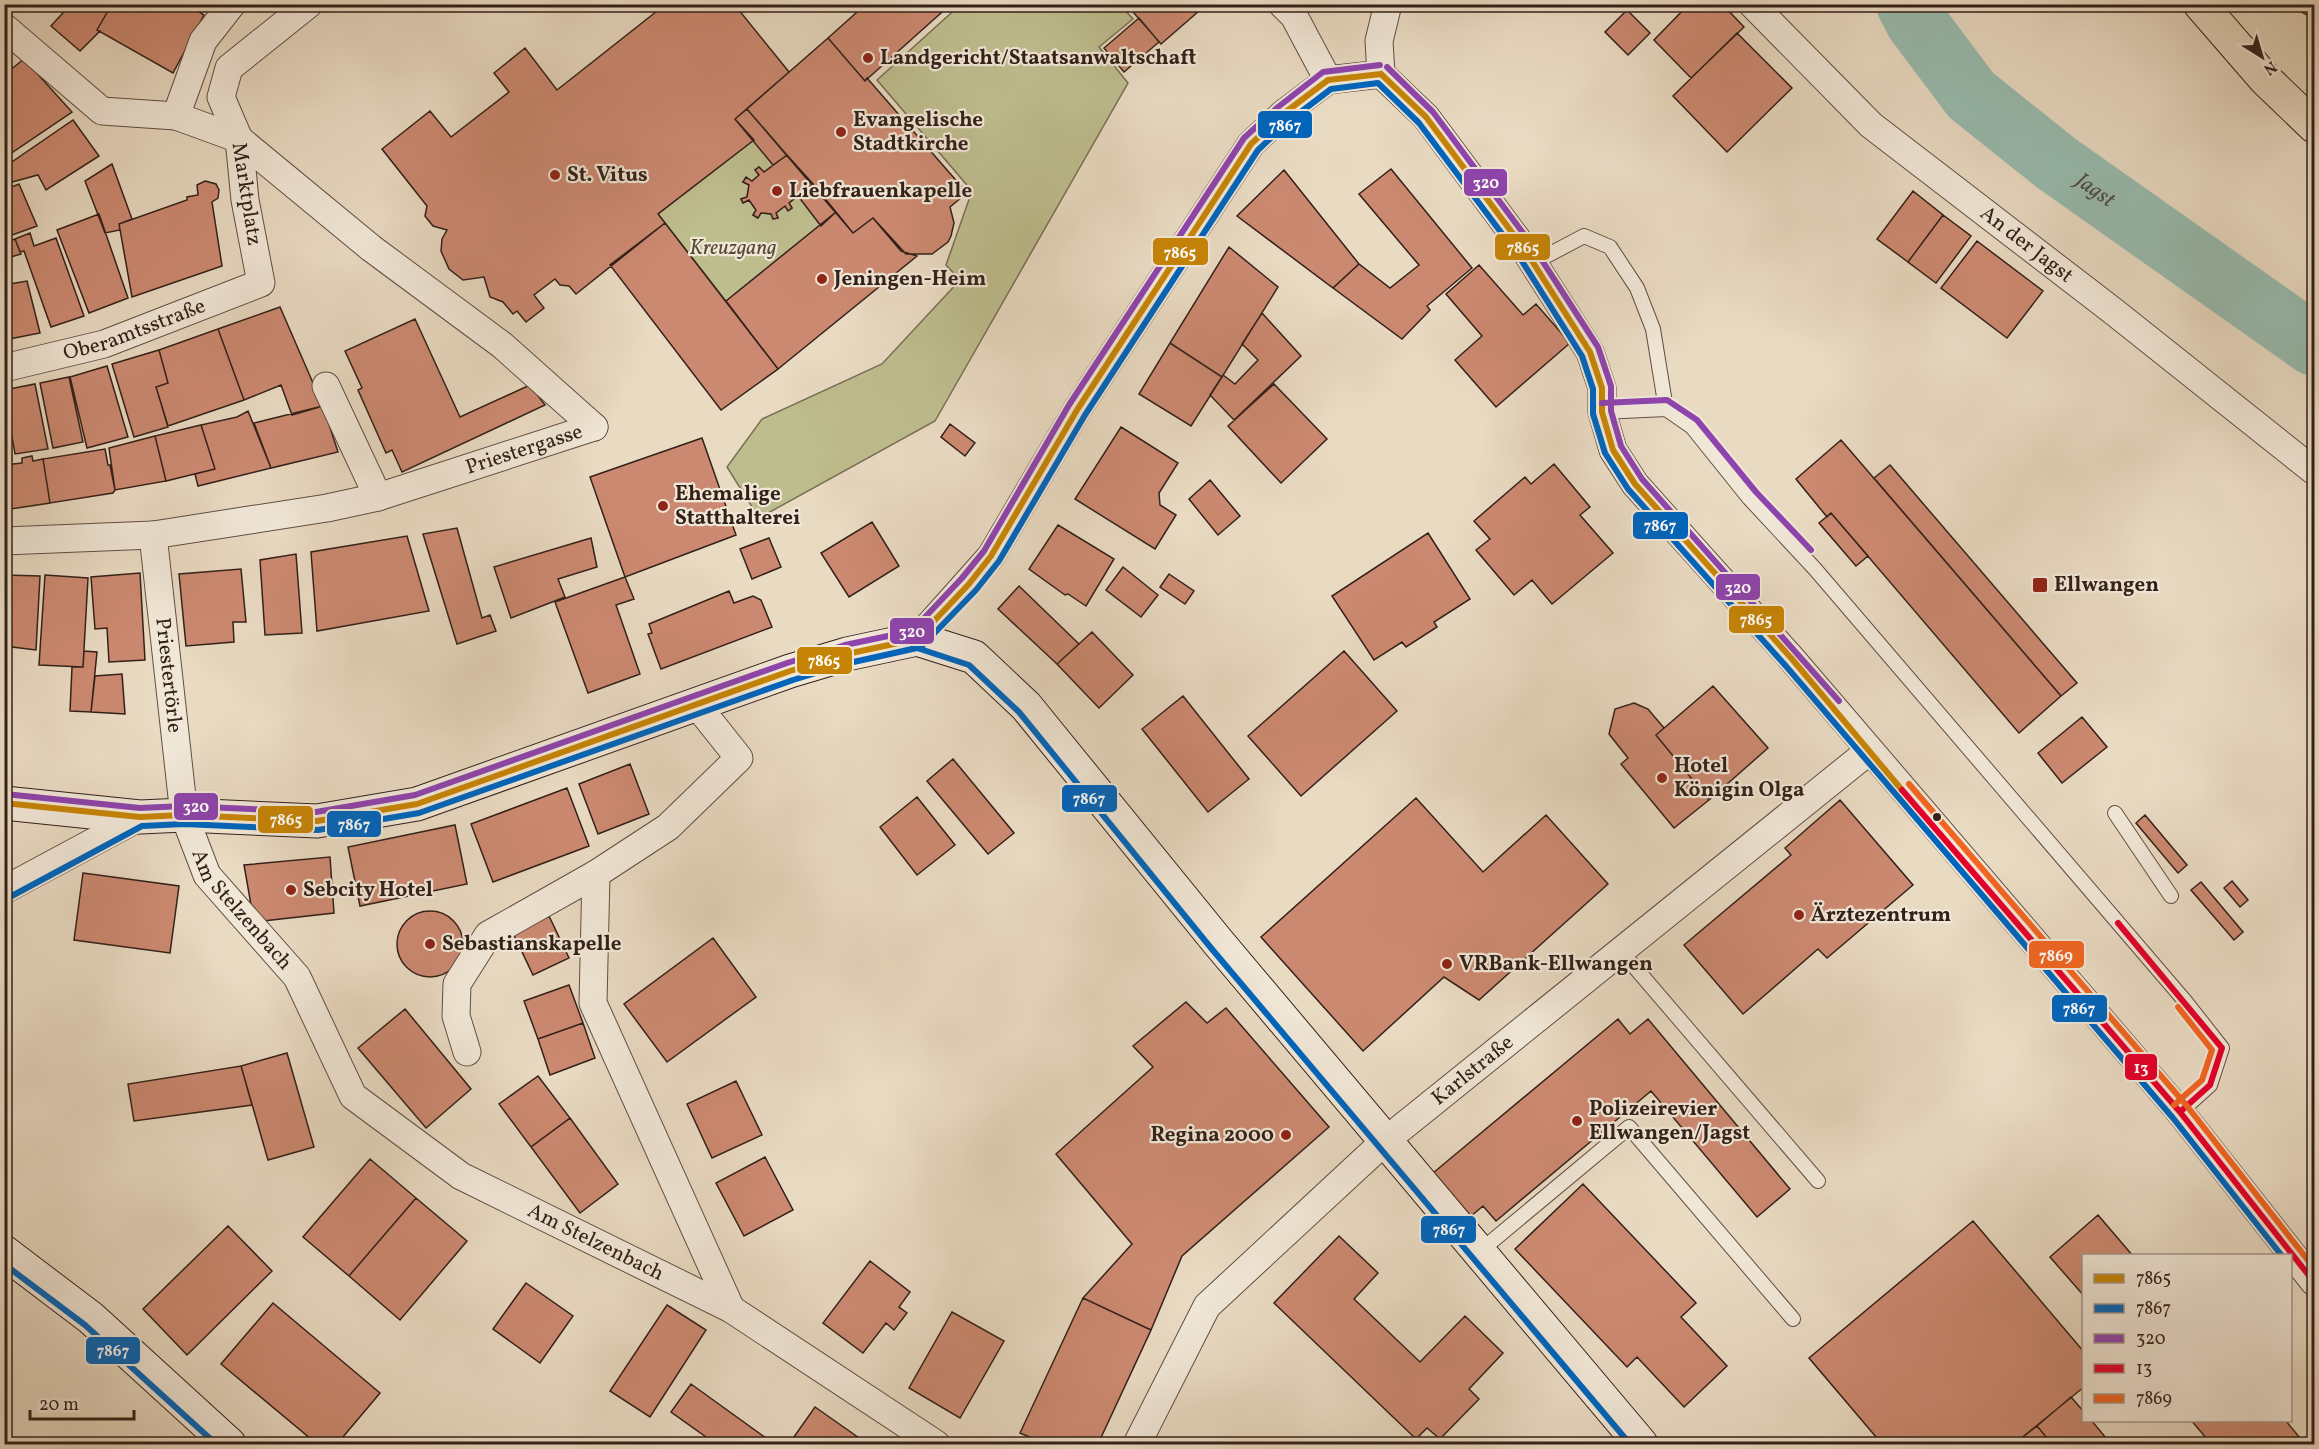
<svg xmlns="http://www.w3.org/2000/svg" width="2319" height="1449" viewBox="0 0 2319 1449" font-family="Vollkorn,serif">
  <rect width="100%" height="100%" fill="#e9dac2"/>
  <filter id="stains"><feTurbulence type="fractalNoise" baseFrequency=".00333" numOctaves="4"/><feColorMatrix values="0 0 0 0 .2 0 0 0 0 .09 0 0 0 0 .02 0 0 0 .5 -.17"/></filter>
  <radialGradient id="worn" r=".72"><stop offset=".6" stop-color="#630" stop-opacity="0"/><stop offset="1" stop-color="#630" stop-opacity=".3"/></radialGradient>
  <path fill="#bebd8e" stroke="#786e54" stroke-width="1.5" d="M960 5H1120L1133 19 1099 47 1128 83 935 421 759 518 727 467 762 419 882 364 960 280 946 265 972 191 877 80Z
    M754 140 773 165 764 172 759 167 755 170 759 175 752 181 743 182 749 185 747 197 741 199 743 203 749 200 756 210 753 215 757 218 761 213 771 214 773 219 778 218 776 213 785 206 788 210 792 208 789 203 798 196 821 226 726 301 658 214Z"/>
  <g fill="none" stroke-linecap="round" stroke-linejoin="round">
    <path stroke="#98bbae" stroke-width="62" id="s1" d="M1907 4 1917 23 1971 95 2056 163 2314 345"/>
  </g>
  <path fill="#cc8971" stroke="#332019" stroke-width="1.5" d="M71 4H112L97 30 100 31 80 51 51 26Z
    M112 4H187L204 15 173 73 97 30Z
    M666 4H734L789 72 735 119 754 140 658 214 665 223 576 294 569 286 560 285 555 279 534 295 544 308 526 322 517 311 513 314 503 302 490 297 484 277 463 280 449 269 441 251 442 239 447 230 433 226 425 216 427 206 382 149 430 111 451 137 509 92 494 73 525 48 557 90Z
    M866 4H951L865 81 828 38Z
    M1126 4H1207L1161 44Z
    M1689 4H1722L1744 27 1691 78 1654 40Z
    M2298 4H2314V19L2296 9Z
    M1627 10 1650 33 1628 55 1605 32Z
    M1139 18 1159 42 1124 72 1104 48Z
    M1737 33 1792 88 1727 152 1673 96Z
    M828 38 865 81 867 78 967 193 950 207 954 223 951 236 948 242 932 254H906L873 218 853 233 747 109Z
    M24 59 72 112 4 158V75Z
    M747 109 787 155 773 165 735 119Z
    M73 120 99 156 46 190 38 175 12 182 6 166Z
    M787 155 813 184 789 203 792 208 788 211 785 206 776 213 778 218 773 219 771 214 761 213 758 218 753 215 756 210 749 200 743 203 741 199 747 197 749 185 743 182 746 177 752 181 759 175 755 170 759 167 764 172Z
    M112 164 132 219 119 224 120 230 105 233 85 181Z
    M1391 169 1472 268 1427 306 1430 310 1402 339 1333 288 1359 264 1390 288 1419 265 1359 194Z
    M1284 170 1359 264 1333 288 1237 216Z
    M205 181 216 184 219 190 218 198 212 202 222 266 132 297 119 224 187 200V197L198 195 197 185Z
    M19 184 37 226 4 238V190Z
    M813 184 836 212 821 226 798 196Z
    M1913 191 1943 215 1908 262 1877 239Z
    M836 212 853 233 873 218 901 251 917 256 778 369 726 301Z
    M99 214 128 298 89 313 57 230Z
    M1943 215 1971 236 1936 283 1908 262Z
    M665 223 778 369 721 410 610 265Z
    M30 233 34 246 56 238 84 316 51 327 24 251 20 252 15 239Z
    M15 239 21 254 4 259V243Z
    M1977 241 2043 291 2007 338 1941 288Z
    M1229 247 1278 287 1222 377 1170 343Z
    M1479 265 1523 315 1536 304 1570 343 1496 407 1455 360 1482 336 1446 294Z
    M27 281 40 333 4 340V285Z
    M280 307 323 406 292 415 281 385 244 400 218 329Z
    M1262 313 1301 356 1234 420 1210 395 1223 375 1235 384 1258 360 1242 344Z
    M415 319 460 417 530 385 545 405 402 472 392 450 386 453 358 390 362 388 345 351Z
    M218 329 244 400 168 426 156 387 168 383 159 350Z
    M1170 343 1222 377 1191 426 1139 394Z
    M159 350 168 383 156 387 168 427 134 437 112 364Z
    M107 366 128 437 87 448 70 377Z
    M69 377 83 442 53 448 40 383Z
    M35 384 48 449 15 454 4 390Z
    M1274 384 1327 439 1281 483 1228 426Z
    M323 406 338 452 271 468 254 423Z
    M248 411 271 468 198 486 195 474 215 469 201 425 237 417Z
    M4 416 12 460 4 461Z
    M950 424 975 443 965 456 941 437Z
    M201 425 215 469 166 481 155 436Z
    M1121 427 1178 463 1159 493 1160 505 1176 515 1155 549 1075 499Z
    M155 436 166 481 115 490 109 448Z
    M702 438 736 535 625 577 590 477Z
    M1841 440 2061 696 2019 733 1831 513 1827 517 1796 479Z
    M105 449 108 465H110L115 490 113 493 50 503 43 459Z
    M32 456 33 461 43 459 50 503 4 510V465L22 463V458Z
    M1554 464 1590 507 1580 515 1613 553 1552 604 1532 580 1514 595 1476 550 1490 539 1474 521 1525 477 1531 484Z
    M1890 465 2077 683 2061 696 1874 478Z
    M1210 480 1240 516 1218 535 1189 499Z
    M1831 513 1868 556 1856 566 1819 523Z
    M872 522 899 566 849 597 821 553Z
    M1058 525 1114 559 1086 606 1068 594 1065 595 1029 569Z
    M457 528 482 618 490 615 496 631 457 644 423 534Z
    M1428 533 1470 599 1434 622 1437 627 1406 647 1402 642 1374 660 1332 596Z
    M407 536 429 611 317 631 311 552Z
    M591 538 597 567 558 579 565 597 511 618 494 567Z
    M769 538 781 567 752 579 740 549Z
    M296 554 302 633 265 635 260 560Z
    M1123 567 1158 595 1141 617 1106 590Z
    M241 569 246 622H233L234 642 186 646 179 574Z
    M140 573 145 660 109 662 107 628 95 629 91 577Z
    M1169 574 1194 591 1185 604 1160 587Z
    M4 575 40 576 36 650 4 646Z
    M45 575 88 578 83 667 39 665Z
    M625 577 634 599 616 605 640 674 588 693 555 602Z
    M1019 586 1079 644 1057 664 998 609Z
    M729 591 734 603 753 596 761 600 772 627 661 669 648 634 652 633 649 624Z
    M1092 632 1133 675 1099 708 1057 664Z
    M84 651 97 652 91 712 70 711 72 667H83Z
    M1344 651 1397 711 1301 796 1248 736Z
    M122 674 125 714 91 712 95 676Z
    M1713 686 1768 748 1709 800 1656 735Z
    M1183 696 1249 779 1208 812 1142 729Z
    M1634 703 1648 709 1664 728 1656 735 1709 800 1674 828 1621 764 1628 758 1609 734 1615 709Z
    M2082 717 2107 747 2062 783 2038 753Z
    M953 759 1014 833 988 854 927 781Z
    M630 764 649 814 598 834 579 784Z
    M567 788 589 846 493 882 471 824Z
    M917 797 955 845 917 875 880 827Z
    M1416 798 1483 872 1546 815 1608 884 1479 1000 1444 977 1363 1051 1261 937Z
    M1840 800 1913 885 1827 958 1818 949 1743 1014 1684 945 1791 855 1785 848Z
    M2145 815 2187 865 2178 873 2136 823Z
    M455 825 467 884 360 906 348 847Z
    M330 857 334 913 254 922 244 865Z
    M83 873 179 886 170 953 74 940Z
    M2232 881 2248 900 2240 907 2224 888Z
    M2201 882 2243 932 2234 940 2191 890Z
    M397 944a33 33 0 1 1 66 0a33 33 0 1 1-66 0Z
    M549 916 569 958 533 975 513 933Z
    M713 938 756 997 667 1062 624 1004Z
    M569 985 583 1023 538 1039 524 1001Z
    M1186 1002 1207 1023 1226 1008 1329 1127 1182 1256 1151 1330 1083 1298 1132 1244 1056 1154 1153 1067 1133 1046Z
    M405 1009 471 1089 426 1128 358 1048Z
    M1618 1019 1630 1034 1648 1019 1790 1189 1757 1217 1651 1091 1496 1221 1483 1206 1470 1217 1433 1173Z
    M583 1023 595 1058 550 1075 538 1039Z
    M287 1053 314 1147 268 1160 241 1066Z
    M241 1066 252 1105 134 1121 128 1084Z
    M538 1076 570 1118 531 1147 499 1104Z
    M736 1081 762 1135 712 1158 687 1104Z
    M570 1118 618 1184 580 1213 531 1147Z
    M765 1157 793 1210 744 1236 716 1183Z
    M370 1159 416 1198 349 1276 303 1237Z
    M1583 1184 1696 1303 1681 1317 1727 1366 1684 1407 1637 1357 1627 1367 1515 1249Z
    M416 1198 467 1241 400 1320 349 1276Z
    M2098 1215 2133 1256H2084V1296L2050 1257Z
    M1973 1221 2084 1352V1387L2014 1444H1882L1809 1358Z
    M228 1226 272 1271 187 1355 143 1309Z
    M1339 1236 1378 1273 1354 1299 1420 1362 1465 1316 1503 1353 1469 1389 1479 1399 1440 1439 1427 1428 1416 1439 1274 1303Z
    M870 1261 910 1292 899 1307 907 1313 894 1330 886 1323 863 1353 823 1323Z
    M526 1283 573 1316 540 1363 493 1329Z
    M1083 1298 1151 1330 1098 1444H1046L1020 1433Z
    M273 1303 380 1393 337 1444H317L221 1364Z
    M667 1305 706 1330 650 1417 610 1391Z
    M952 1312 1004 1341 960 1418 909 1388Z
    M691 1384 766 1438 761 1444H716L671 1412Z
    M2071 1397 2084 1412V1420H2091L2111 1444H2052L2037 1426Z
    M815 1407 862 1440 860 1444H789Z
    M2191 1420H2285L2305 1444H2211Z
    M2037 1426 2052 1444H2014Z"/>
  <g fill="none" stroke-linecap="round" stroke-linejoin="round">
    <g stroke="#604e43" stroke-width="16">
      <path id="lane" d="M1533 263 1584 236 1610 247 1637 288 1653 329 1666 409
        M1602 412 1666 409 1692 427 1749 498 1815 569 2185 1001 2222 1048 2210 1085 2180 1112
        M2115 813 2171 896
        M1620 950 1818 1181
        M1479 1252 1629 1127 1793 1319"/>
    </g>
    <g stroke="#604e43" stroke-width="29">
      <g id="street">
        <path d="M1282 4 1294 16 1328 80"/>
        <path id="s2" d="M1752 4 1871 125 2113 311 2314 471"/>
        <path d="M4 27 102 111 176 116 239 139 371 248 502 345 594 427"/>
        <path d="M1381 74 1426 117 1525 250 1590 352 1602 388V412L1613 450 1635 484 1792 659 2180 1112 2314 1282"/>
        <path d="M1381 74 1379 41 1388 4"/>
        <path d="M176 116 203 41 232 4"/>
        <path id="s3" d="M4 368 104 344 261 283 245 200 239 139 221 97 229 68 309 4"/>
        <path d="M326 386 378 497"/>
        <path id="s4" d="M153 535 184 815 207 875 297 977 353 1096 461 1176 731 1309 936 1444"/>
        <path id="s5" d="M4 541 153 535 327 508 378 497 594 427"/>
        <path d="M917 639 991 556 1077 410 1251 144 1283 114 1328 80 1381 74"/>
        <path d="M596 874 593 1003 731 1309"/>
        <path d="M4 890 140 817"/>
        <path d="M467 1052 456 1016 457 984 488 935 596 874 668 827 739 758 696 704"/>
        <path id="s6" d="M1137 1444 1207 1306 1385 1141 1869 751"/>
      </g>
    </g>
    <g stroke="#332019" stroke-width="35">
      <path id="secondary" d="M4 803 140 817 184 815 317 821 417 804 790 671 847 654 917 639 974 657 1026 706 1218 942 1641 1444
        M4 1252 91 1318 229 1444"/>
    </g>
    <g stroke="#332019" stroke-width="35">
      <path id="primary" d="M2200 4 2265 79 2314 126"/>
    </g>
    <use href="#lane" stroke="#f1e7d7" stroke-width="14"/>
    <use href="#street" stroke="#f1e7d7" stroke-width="27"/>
    <use href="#secondary" stroke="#f1e7d7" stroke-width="33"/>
    <use href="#primary" stroke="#e9dac2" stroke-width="33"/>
    <g stroke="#f1e7d7" stroke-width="10">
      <path id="bus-1" d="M1381 74 1426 117 1525 250 1590 352 1602 388V412L1613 450 1635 484 1792 659 1902 790
        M4 803 140 817 184 815 317 821 417 804 790 671 847 654 917 639 969 584 991 556 1077 410 1251 144 1283 114 1328 80 1381 74"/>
    </g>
    <g stroke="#f1e7d7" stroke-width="10">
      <path id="bus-2" d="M872 658 917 648 969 665 1019 712 1211 948 1630 1444
        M8 898 142 826 184 824 318 830 419 813 793 680 849 663 921 647 976 590 999 561 1085 415 1258 150 1289 121 1331 89 1378 83 1419 123 1518 255 1582 356 1593 389V414L1605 453 1628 489 1785 665 2173 1118 2282 1256
        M4 1264 85 1325 216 1444"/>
    </g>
    <g stroke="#f1e7d7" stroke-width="10">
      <path id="bus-3" d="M1387 67 1433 112 1532 245 1598 347 1611 386V411L1621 446 1642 479 1839 701
        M1602 403 1667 400 1697 420 1756 492 1811 550
        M5 794 140 808 184 806 316 812 415 795 787 663 845 645 912 631 962 578 984 551 1069 405 1244 138 1278 107 1323 72 1380 65"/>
    </g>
    <g stroke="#f1e7d7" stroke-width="10">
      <path id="bus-4" d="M1902 790 2180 1112 2314 1282
        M2118 923 2222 1048 2210 1085 2180 1112"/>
    </g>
    <g stroke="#f1e7d7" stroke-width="10">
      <path id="bus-5" d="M1909 784 2187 1106 2314 1268
        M2174 1105 2202 1080 2212 1050 2178 1007"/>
    </g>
    <use href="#bus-1" stroke="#c68406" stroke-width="6"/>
    <use href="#bus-2" stroke="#0065bd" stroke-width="6"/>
    <use href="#bus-3" stroke="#8e44ad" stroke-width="6"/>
    <use href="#bus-4" stroke="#e4002b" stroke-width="6"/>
    <use href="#bus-5" stroke="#f26522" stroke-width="6"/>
  </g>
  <g fill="#8f2418" stroke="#f1e7d7" stroke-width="2">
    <circle cx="868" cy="58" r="6"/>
    <circle cx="841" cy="132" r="6"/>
    <circle cx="555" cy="175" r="6"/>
    <circle cx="777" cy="191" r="6"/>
    <circle cx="822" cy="279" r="6"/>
    <circle cx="663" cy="506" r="6"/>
    <rect x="2032" y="577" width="16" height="16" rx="3"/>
    <circle cx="1662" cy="778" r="6"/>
    <circle cx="291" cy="890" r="6"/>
    <circle cx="1799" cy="915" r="6"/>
    <circle cx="430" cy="944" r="6"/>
    <circle cx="1447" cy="964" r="6"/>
    <circle cx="1577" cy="1121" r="6"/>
    <circle cx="1286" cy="1135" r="6"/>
  </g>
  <circle fill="#332019" stroke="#f1e7d7" stroke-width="2" cx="1937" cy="817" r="5"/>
  <g text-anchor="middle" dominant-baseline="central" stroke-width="4.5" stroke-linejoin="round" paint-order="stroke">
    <g font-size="21" font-weight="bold" fill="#332019" stroke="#f1e7d7" text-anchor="start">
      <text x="880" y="58">Landgericht/Staatsanwaltschaft</text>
      <text x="853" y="120">Evangelische<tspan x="853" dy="24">Stadtkirche</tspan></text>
      <text x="567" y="175">St. Vitus</text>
      <text x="789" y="191">Liebfrauenkapelle</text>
      <text x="834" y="279">Jeningen-Heim</text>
      <text x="675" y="494">Ehemalige<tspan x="675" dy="24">Statthalterei</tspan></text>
      <text x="2054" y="585">Ellwangen</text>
      <text x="1674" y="766">Hotel<tspan x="1674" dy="24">Königin Olga</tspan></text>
      <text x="303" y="890">Sebcity Hotel</text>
      <text x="1811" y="915">Ärztezentrum</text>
      <text x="442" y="944">Sebastianskapelle</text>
      <text x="1459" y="964">VRBank-Ellwangen</text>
      <text x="1589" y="1109">Polizeirevier<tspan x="1589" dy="24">Ellwangen/Jagst</tspan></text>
      <text x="1274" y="1135" text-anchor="end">Regina 2000</text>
    </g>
    <g font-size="21" fill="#332019" stroke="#f1e7d7">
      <text transform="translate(246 194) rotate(81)">Marktplatz</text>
      <text stroke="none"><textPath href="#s2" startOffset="366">An der Jagst</textPath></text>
      <text stroke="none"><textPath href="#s3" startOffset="136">Oberamtsstraße</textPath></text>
      <text stroke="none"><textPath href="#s5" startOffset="531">Priestergasse</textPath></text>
      <text stroke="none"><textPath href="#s4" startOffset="141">Priestertörle</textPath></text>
      <text stroke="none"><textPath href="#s4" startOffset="394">Am Stelzenbach</textPath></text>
      <text stroke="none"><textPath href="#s6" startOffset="510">Karlstraße</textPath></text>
      <text stroke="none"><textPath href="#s4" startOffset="898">Am Stelzenbach</textPath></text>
    </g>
    <g font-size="21" font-style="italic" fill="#564736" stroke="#f1e7d7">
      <text x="733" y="248">Kreuzgang</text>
    </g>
    <g font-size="22" font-style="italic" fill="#514e46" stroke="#f1e7d7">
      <text stroke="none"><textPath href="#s1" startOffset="268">Jagst</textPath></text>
    </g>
  </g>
  <g stroke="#f1e7d7" stroke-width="2">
    <rect x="1257" y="110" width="56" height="29" rx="6" fill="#0065bd"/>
    <rect x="1463" y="168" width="45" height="29" rx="6" fill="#8e44ad"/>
    <rect x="1494" y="233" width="57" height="28" rx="6" fill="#c68406"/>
    <rect x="1152" y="237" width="57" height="29" rx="6" fill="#c68406"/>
    <rect x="1632" y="511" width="57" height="29" rx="6" fill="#0065bd"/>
    <rect x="1715" y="573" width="46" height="28" rx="6" fill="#8e44ad"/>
    <rect x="1728" y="605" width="57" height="29" rx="6" fill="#c68406"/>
    <rect x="889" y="617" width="46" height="28" rx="6" fill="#8e44ad"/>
    <rect x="796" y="646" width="57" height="29" rx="6" fill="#c68406"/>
    <rect x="1061" y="784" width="57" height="29" rx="6" fill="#0065bd"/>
    <rect x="173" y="792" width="46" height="29" rx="6" fill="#8e44ad"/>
    <rect x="257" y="805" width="57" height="29" rx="6" fill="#c68406"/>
    <rect x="326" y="810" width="56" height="28" rx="6" fill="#0065bd"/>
    <rect x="2028" y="940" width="57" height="29" rx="6" fill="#f26522"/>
    <rect x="2051" y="994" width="57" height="29" rx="6" fill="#0065bd"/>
    <rect x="2124" y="1053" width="34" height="28" rx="6" fill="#e4002b"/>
    <rect x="1420" y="1215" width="57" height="29" rx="6" fill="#0065bd"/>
    <rect x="85" y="1336" width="56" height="29" rx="6" fill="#0065bd"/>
  </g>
  <g font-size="16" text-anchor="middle" font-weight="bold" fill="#fff">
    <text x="1285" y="131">7867</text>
    <text x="1486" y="188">320</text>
    <text x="1523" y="253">7865</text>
    <text x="1180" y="258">7865</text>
    <text x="1660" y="531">7867</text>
    <text x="1738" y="593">320</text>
    <text x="1756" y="625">7865</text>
    <text x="912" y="637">320</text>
    <text x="824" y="666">7865</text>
    <text x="1089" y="804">7867</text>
    <text x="196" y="812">320</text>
    <text x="286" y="825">7865</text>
    <text x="354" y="830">7867</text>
    <text x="2056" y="961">7869</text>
    <text x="2079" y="1014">7867</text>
    <text x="2141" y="1073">13</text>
    <text x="1449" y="1235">7867</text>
    <text x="113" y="1356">7867</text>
  </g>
  <rect width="2319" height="1449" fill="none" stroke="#e9dac2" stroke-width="24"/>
  <rect x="6" y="6" width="2307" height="1437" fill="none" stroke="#332019" stroke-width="3"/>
  <rect x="12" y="12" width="2295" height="1425" fill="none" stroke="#332019" stroke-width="1.5"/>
  <rect x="2082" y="1254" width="210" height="168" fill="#f1e7d7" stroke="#a5978b" stroke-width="1.5"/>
  <rect x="2094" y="1274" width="30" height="9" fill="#c68406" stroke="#a5978b" stroke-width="1.5"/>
  <text x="2136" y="1284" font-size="18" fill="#332019">7865</text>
  <rect x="2094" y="1304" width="30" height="9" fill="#0065bd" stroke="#a5978b" stroke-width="1.5"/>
  <text x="2136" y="1314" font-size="18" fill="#332019">7867</text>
  <rect x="2094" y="1334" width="30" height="9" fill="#8e44ad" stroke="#a5978b" stroke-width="1.5"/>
  <text x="2136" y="1344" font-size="18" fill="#332019">320</text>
  <rect x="2094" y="1364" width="30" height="9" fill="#e4002b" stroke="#a5978b" stroke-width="1.5"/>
  <text x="2136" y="1374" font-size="18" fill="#332019">13</text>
  <rect x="2094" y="1394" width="30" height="9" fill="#f26522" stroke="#a5978b" stroke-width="1.5"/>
  <text x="2136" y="1404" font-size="18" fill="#332019">7869</text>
  <g transform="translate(2262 57) rotate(143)" stroke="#f1e7d7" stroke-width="4.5" paint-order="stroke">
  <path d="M0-4.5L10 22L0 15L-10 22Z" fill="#332019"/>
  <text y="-9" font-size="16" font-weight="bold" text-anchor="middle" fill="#332019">N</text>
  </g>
  <path d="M30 1410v9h104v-9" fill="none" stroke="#332019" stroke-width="3"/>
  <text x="39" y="1410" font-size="18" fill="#332019" stroke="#f1e7d7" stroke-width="4.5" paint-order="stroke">20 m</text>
  <rect width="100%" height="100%" filter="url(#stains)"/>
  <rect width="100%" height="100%" fill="url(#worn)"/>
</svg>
